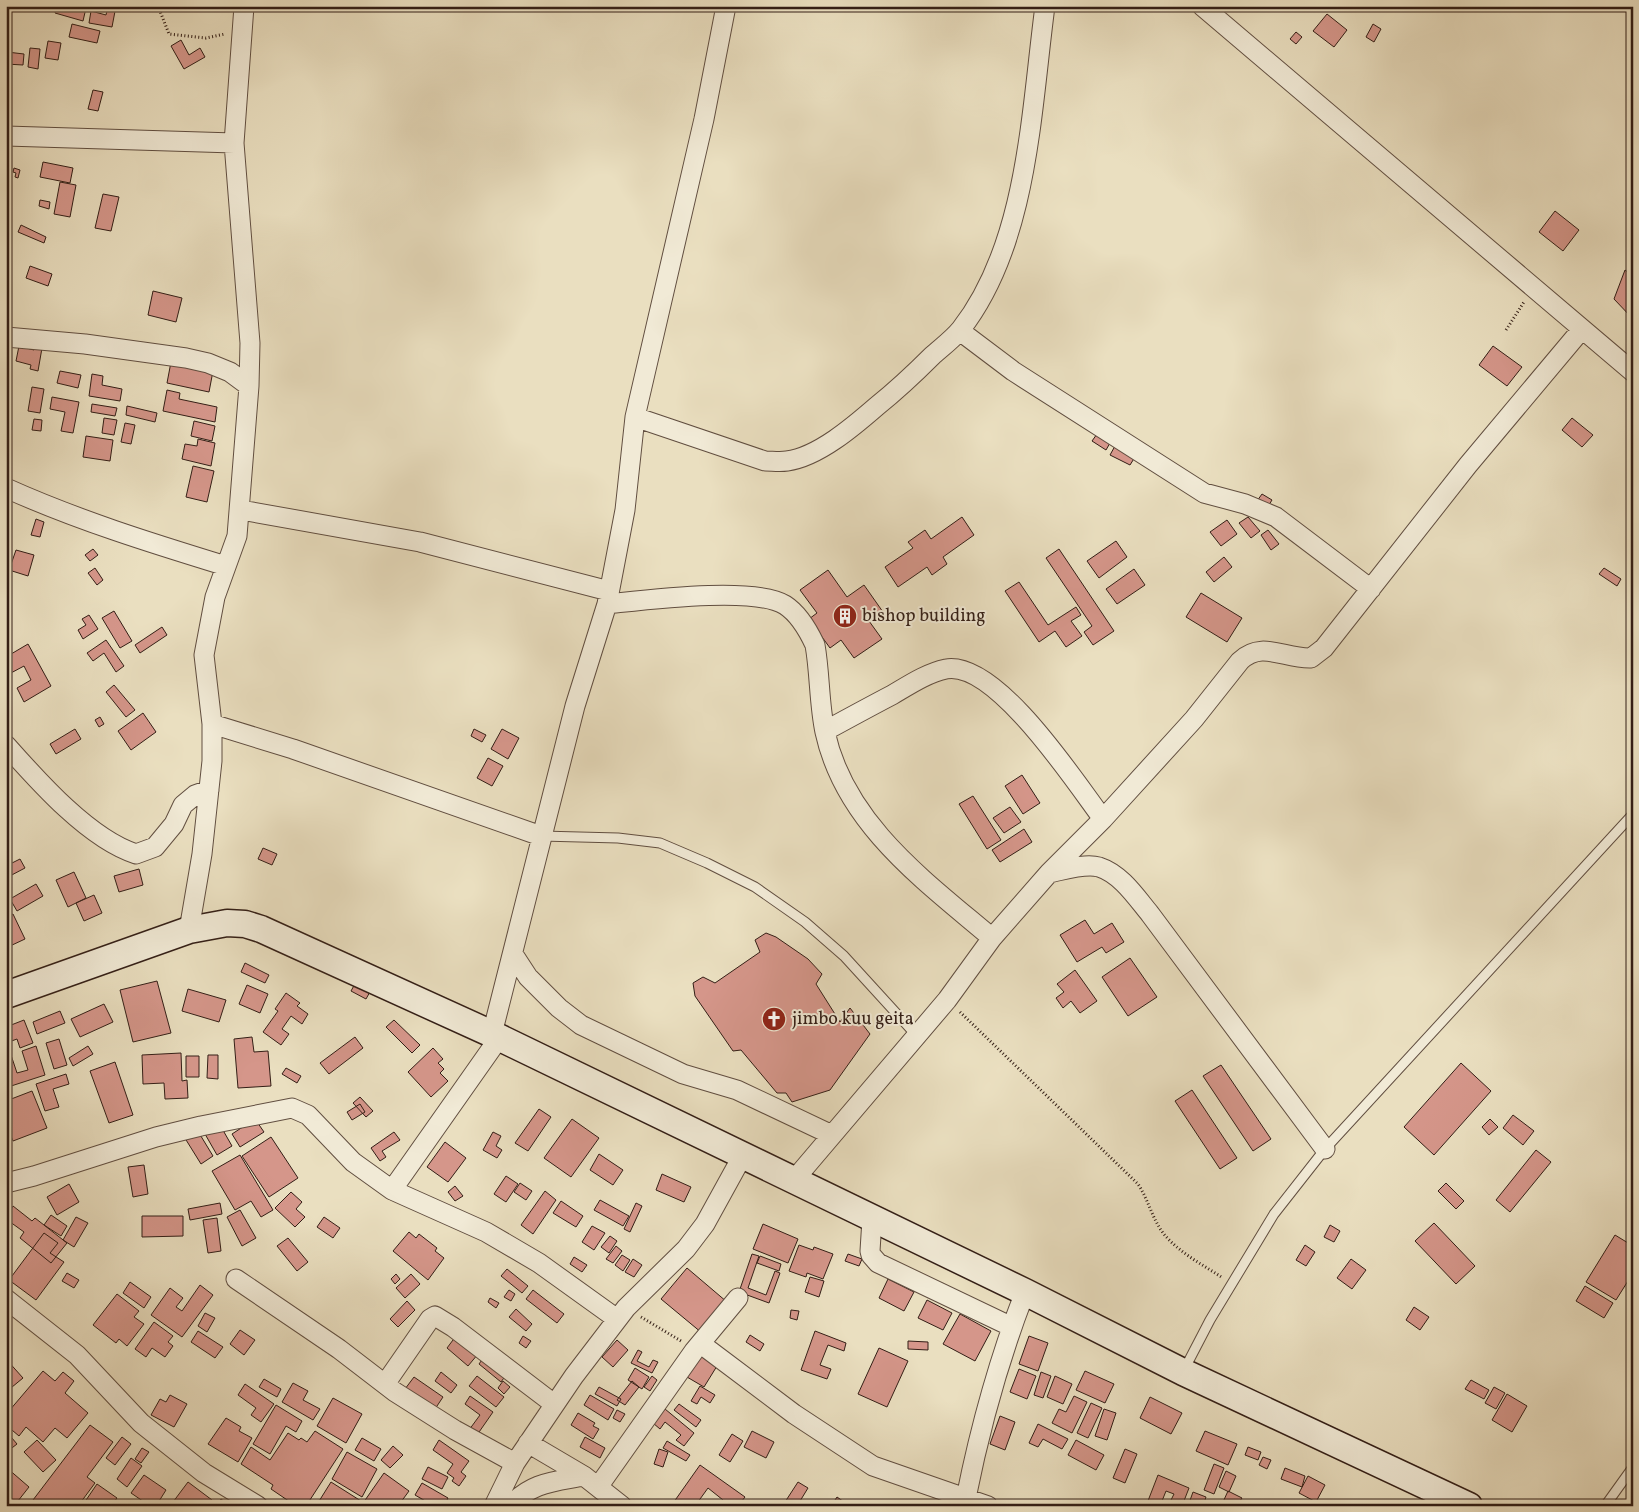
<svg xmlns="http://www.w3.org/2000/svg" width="1639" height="1512" viewBox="0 0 1639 1512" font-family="Vollkorn,serif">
  <rect width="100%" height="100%" fill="#eadfc0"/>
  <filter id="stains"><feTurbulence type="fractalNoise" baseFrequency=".004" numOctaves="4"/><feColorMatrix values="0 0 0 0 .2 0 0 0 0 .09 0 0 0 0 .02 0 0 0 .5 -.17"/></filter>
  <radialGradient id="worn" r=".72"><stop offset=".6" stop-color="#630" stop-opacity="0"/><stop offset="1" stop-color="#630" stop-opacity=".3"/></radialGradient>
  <path fill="#d5968a" stroke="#331e16" d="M57 6 86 8 83 21 55 13Z
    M108 6H116L112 27 89 23 91 11 106 15Z
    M1327 14 1347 30 1334 47 1313 31Z
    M72 24 100 31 97 43 69 37Z
    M1373 24 1381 29 1374 42 1366 37Z
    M1296 32 1302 37 1296 44 1290 39Z
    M181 40 189 55 200 48 205 57 184 69 171 46Z
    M48 41 61 43 58 60 45 58Z
    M30 48 40 49 38 69 28 67Z
    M7 52 24 54 23 65 6 64Z
    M93 90 103 92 98 111 88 109Z
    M43 162 73 168 70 183 40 177Z
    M14 168 20 170 18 178 15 177 16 173 13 172Z
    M60 182 76 185 70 217 54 214Z
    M103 194 119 197 111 231 95 228Z
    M40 200 50 202 49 209 39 206Z
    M1555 211 1579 230 1563 251 1539 232Z
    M21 225 46 237 44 243 18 232Z
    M30 266 52 274 48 286 26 278Z
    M1625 270 1633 276V319L1614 299Z
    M153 291 182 298 176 322 148 315Z
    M19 346 34 350 35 346 42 348 38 371 30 369 31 365 16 361Z
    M1493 346 1522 367 1507 386 1479 365Z
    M171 362 213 371 209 392 167 383Z
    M60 371 81 375 78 388 57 383Z
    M92 374 103 376 102 385 122 389 120 401 89 396Z
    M32 387 44 389 40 413 28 411Z
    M167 390 180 393 179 399 217 407 215 422 163 411Z
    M52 397 79 402 73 433 61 431 65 412 50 409Z
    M92 404 117 408 115 416 91 412Z
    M127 406 157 413 155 422 126 415Z
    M104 418 117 420 114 435 102 433Z
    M1572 418 1593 435 1582 447 1562 430Z
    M34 419 42 420 41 431 32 430Z
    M194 421 215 426 212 441 191 436Z
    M125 423 135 425 131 444 121 442Z
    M1097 434 1110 443 1106 450 1092 441Z
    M86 436 113 440 110 461 83 457Z
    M198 439 215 443 211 466 182 459 185 444 197 446Z
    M1115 446 1135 457 1130 465 1110 455Z
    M193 466 214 471 207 502 186 497Z
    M1262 494 1272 500 1267 508 1257 501Z
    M962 517 974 535 943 557 947 564 932 575 927 567 898 587 885 567 913 548 908 542 925 530 931 539Z
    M1248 517 1260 531 1251 538 1239 523Z
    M36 519 44 522 40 537 31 535Z
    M1227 520 1237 534 1221 546 1210 532Z
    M1268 530 1279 544 1271 550 1261 535Z
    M1116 541 1127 557 1099 578 1087 561Z
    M93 549 98 555 90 561 85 555Z
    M1059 549 1114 631 1093 645 1084 632 1092 626 1046 558Z
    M16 550 34 555 28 576 9 570Z
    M1224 557 1232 567 1214 582 1206 572Z
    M95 568 103 580 97 585 88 573Z
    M1604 568 1621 579 1617 586 1599 574Z
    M1134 569 1145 585 1117 604 1106 589Z
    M828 570 847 597 864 585 883 612 869 621 882 639 854 658 841 640 830 648 809 619 817 613 800 590Z
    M1019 582 1048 625 1076 607 1081 615 1071 621 1082 636 1066 647 1055 631 1039 642 1005 591Z
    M1201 593 1242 618 1227 642 1186 617Z
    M114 611 132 641 120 648 102 618Z
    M89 615 98 629 83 639 78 630 86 625 82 619Z
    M162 627 167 635 140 653 135 645Z
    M106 640 124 666 116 672 104 653 93 661 87 653Z
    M28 644 51 686 24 702 17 688 31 680 24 666 9 674 6 670V657Z
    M114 685 135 710 126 717 106 692Z
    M143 713 156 732 131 750 118 731Z
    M100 717 104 724 99 727 95 720Z
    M75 729 81 739 56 754 50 744Z
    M474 729 486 735 482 742 471 736Z
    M502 729 519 738 508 759 491 749Z
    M488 758 503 766 492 786 477 778Z
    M1022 775 1040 803 1023 814 1005 786Z
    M973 796 1001 840 987 849 959 804Z
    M1010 807 1021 822 1004 833 993 818Z
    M1024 829 1032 842 1000 862 992 850Z
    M263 848 277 854 272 865 258 859Z
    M20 859 25 868 6 878V866Z
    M139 869 143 885 119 892 114 876Z
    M74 872 86 898 68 907 56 880Z
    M36 884 43 896 17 911 10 899Z
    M94 895 102 913 84 921 76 903Z
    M13 914 25 939 10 946 6 937V917Z
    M1085 920 1094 934 1112 923 1124 942 1106 953 1102 947 1077 962 1060 935Z
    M766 933 776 937 808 959 822 974 816 984 840 1022 850 1008 870 1034 830 1090 792 1102 786 1093H777L741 1050 733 1051 695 996 693 983 703 977 715 983 760 952 755 940Z
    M1130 958 1157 997 1128 1016 1102 977Z
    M245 963 269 975 265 983 241 972Z
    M1075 970 1097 1001 1080 1013 1071 1001 1063 1008 1056 998 1064 992 1057 984Z
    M157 981 171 1033 133 1042 120 990Z
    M356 982 371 990 366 999 351 991Z
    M247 985 268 994 260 1013 239 1004Z
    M188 989 226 1000 219 1022 182 1011Z
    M286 993 300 1003 297 1006 308 1014 302 1024 291 1016 282 1029 289 1034 281 1045 263 1032 278 1011 275 1009Z
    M104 1004 113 1022 80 1037 71 1019Z
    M60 1011 65 1023 37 1034 33 1022Z
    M24 1020 33 1043 20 1048 17 1039 6 1043V1027Z
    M394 1020 420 1045 412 1053 386 1027Z
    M252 1037 254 1052 268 1051 271 1086 238 1088 234 1039Z
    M355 1037 363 1048 329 1074 320 1063Z
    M59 1039 67 1065 54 1069 46 1043Z
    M36 1046 45 1075 8 1087 6 1050 9 1049 17 1073 28 1070 22 1051Z
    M88 1046 93 1054 73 1066 69 1058Z
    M433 1048 443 1059 438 1063 444 1069 440 1073 448 1081 431 1097 408 1072Z
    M181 1053 182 1081 187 1080 188 1098 165 1099 164 1083 143 1084 142 1055Z
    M208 1055H218V1079L207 1078Z
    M186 1056H199V1077H186Z
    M115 1062 133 1115 109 1123 90 1071Z
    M1461 1063 1491 1091 1434 1155 1404 1127Z
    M1221 1065 1271 1139 1253 1151 1203 1076Z
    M286 1068 301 1076 297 1083 282 1074Z
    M66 1074 69 1084 53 1089 59 1107 45 1111 36 1084Z
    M1192 1090 1237 1158 1220 1169 1175 1101Z
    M32 1091 47 1128 13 1141 6 1123 8 1118 6 1101Z
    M360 1097 373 1111 366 1117 353 1103Z
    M360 1104 365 1112 352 1120 347 1112Z
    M539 1109 551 1117 528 1151 515 1143Z
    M1513 1115 1534 1131 1523 1145 1503 1128Z
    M255 1119 264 1132 240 1147 232 1134Z
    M572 1119 599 1138 571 1177 544 1158Z
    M1490 1119 1498 1127 1489 1135 1482 1127Z
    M220 1125 232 1146 217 1155 205 1134Z
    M196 1128 213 1156 201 1164 183 1135Z
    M394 1132 400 1140 382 1151 386 1157 380 1161 371 1148Z
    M493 1132 501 1136 496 1146 502 1150 497 1158 483 1150Z
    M271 1137 298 1178 269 1197 242 1156Z
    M445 1142 466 1158 448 1182 427 1167Z
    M1536 1150 1551 1162 1510 1212 1496 1200Z
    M599 1154 623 1170 613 1185 590 1170Z
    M240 1155 273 1210 261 1217 251 1201 235 1210 212 1171Z
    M144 1165 148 1194 133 1197 128 1167Z
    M662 1174 691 1187 684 1202 656 1190Z
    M506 1176 518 1184 506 1202 494 1194Z
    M520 1183 532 1191 526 1200 514 1192Z
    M1446 1183 1464 1201 1456 1209 1438 1191Z
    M69 1184 79 1202 57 1215 47 1197Z
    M455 1186 463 1196 455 1201 448 1192Z
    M545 1191 556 1200 533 1234 521 1225Z
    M291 1192 302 1202 296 1209 305 1217 295 1227 275 1208Z
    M600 1200 629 1216 623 1226 594 1210Z
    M561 1201 583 1216 576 1227 553 1213Z
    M220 1203 222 1214 190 1220 188 1209Z
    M636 1203 642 1206 630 1232 624 1229Z
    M13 1206 32 1221 35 1218 67 1243 51 1263 20 1238 24 1232 6 1219Z
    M240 1210 256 1238 242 1246 227 1217Z
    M51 1215 67 1226 61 1236 44 1225Z
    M142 1216H183V1236L142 1237Z
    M76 1217 88 1223 74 1247 63 1240Z
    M324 1217 340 1228 333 1238 317 1227Z
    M217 1218 221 1251 208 1253 203 1220Z
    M1434 1223 1475 1266 1456 1284 1415 1241Z
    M763 1224 798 1239 788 1263 753 1249Z
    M1330 1225 1340 1231 1334 1242 1324 1237Z
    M592 1226 605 1233 594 1250 582 1242Z
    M409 1232 416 1238 419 1234 437 1248 435 1251 444 1258 428 1280 393 1251Z
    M44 1233 58 1243 50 1253 64 1262 36 1300 9 1280Z
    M1615 1235 1633 1246V1273L1616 1300 1586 1282Z
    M610 1236 617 1241 609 1253 601 1247Z
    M288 1238 308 1262 297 1271 277 1246Z
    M799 1245 813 1250 814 1247 833 1254 823 1279 807 1273 806 1277 789 1271Z
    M1305 1245 1315 1252 1306 1266 1296 1260Z
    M616 1246 622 1251 613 1263 606 1259Z
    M752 1254 759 1256 748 1288 766 1295 775 1271 780 1273 769 1303 739 1292Z
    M848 1254 862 1259 859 1266 845 1261Z
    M622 1255 630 1260 623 1271 615 1265Z
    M760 1256 781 1264 779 1271 757 1263Z
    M574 1257 587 1265 582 1272 570 1264Z
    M633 1259 642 1265 634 1277 625 1272Z
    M1351 1259 1366 1270 1352 1289 1337 1278Z
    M687 1268 727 1302 702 1333 661 1299Z
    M507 1269 528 1286 522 1293 501 1276Z
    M67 1273 79 1280 74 1288 62 1281Z
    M396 1274 400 1279 395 1284 391 1279Z
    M411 1274 420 1284 405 1298 396 1288Z
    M810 1277 824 1281 819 1297 805 1292Z
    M888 1279 914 1292 904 1311 879 1298Z
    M130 1282 151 1297 144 1308 123 1293Z
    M200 1285 213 1295 182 1337 151 1315 170 1288 183 1298 176 1307 182 1311Z
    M1585 1286 1613 1303 1604 1318 1576 1301Z
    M509 1290 515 1294 511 1301 504 1297Z
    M533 1290 564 1314 557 1323 526 1299Z
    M117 1294 139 1311 134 1317 144 1324 127 1346 119 1339 116 1343 93 1325Z
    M490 1298 499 1303 496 1308 488 1302Z
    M927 1300 952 1313 943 1330 918 1318Z
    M407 1301 415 1310 398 1327 390 1319Z
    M1414 1307 1429 1317 1420 1330 1406 1320Z
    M516 1309 532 1324 526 1331 509 1317Z
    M791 1310 799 1311 797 1320 790 1318Z
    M205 1313 215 1318 207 1332 198 1326Z
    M960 1314 991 1331 975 1361 943 1344Z
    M154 1322 173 1336 168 1342 173 1346 165 1357 152 1348 146 1357 135 1349Z
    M240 1330 255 1340 244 1355 230 1344Z
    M198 1331 223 1347 215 1358 191 1342Z
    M815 1331 846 1343 844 1351 828 1345 820 1365 831 1369 827 1379 801 1370Z
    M750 1335 764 1344 760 1351 746 1342Z
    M456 1336 478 1354 468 1366 447 1348Z
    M523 1336 531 1341 526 1348 519 1343Z
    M1029 1336 1048 1343 1038 1371 1019 1364Z
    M617 1340 628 1350 613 1367 602 1357Z
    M908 1341 928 1342V1350L908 1349Z
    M879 1348 908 1361 887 1407 858 1394Z
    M638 1350 642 1352 637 1361 649 1367 653 1360 658 1362 652 1373 631 1363Z
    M700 1356 717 1366 704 1387 687 1377Z
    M484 1357 506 1375 501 1382 479 1364Z
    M6 1359 23 1378 6 1392Z
    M635 1368 649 1377 642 1389 628 1380Z
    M1019 1369 1036 1376 1027 1399 1010 1392Z
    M43 1371 55 1381 63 1372 74 1381 65 1393 88 1413 67 1438 55 1428 43 1442 26 1427 19 1436 6 1425V1409L9 1411Z
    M1085 1371 1114 1384 1105 1403 1076 1390Z
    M441 1372 457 1385 451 1393 435 1381Z
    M1041 1372 1051 1376 1043 1398 1034 1395Z
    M477 1376 504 1397 496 1407 469 1386Z
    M652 1376 657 1380 650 1391 644 1387Z
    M1055 1376 1072 1384 1063 1404 1047 1397Z
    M414 1377 443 1397 435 1409 405 1389Z
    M264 1379 281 1389 277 1397 259 1387Z
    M1471 1380 1489 1390 1484 1399 1465 1389Z
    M503 1381 510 1387 504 1394 498 1388Z
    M632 1381 639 1387 625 1405 617 1400Z
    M293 1383 308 1391 303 1400 320 1409 313 1420 282 1402Z
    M245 1384 274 1404 261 1422 251 1415 256 1408 238 1395Z
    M700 1386 715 1395 710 1403 701 1397 697 1404 691 1401Z
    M599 1387 621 1399 617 1406 595 1394Z
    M1494 1387 1505 1393 1496 1409 1485 1403Z
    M1507 1394 1527 1406 1512 1432 1492 1420Z
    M170 1395 187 1404 174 1427 151 1415 160 1399 166 1402Z
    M590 1395 614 1409 608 1420 584 1405Z
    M470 1396 493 1412 477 1435 469 1430 480 1415 465 1404Z
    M1074 1396 1087 1402 1072 1433 1052 1423 1059 1409 1066 1412Z
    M1150 1397 1182 1413 1171 1434 1140 1418Z
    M333 1398 362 1414 346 1443 317 1426Z
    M1091 1403 1102 1408 1088 1438 1077 1433Z
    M679 1404 701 1420 696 1427 674 1410Z
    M276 1405 302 1421 296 1432 286 1426 270 1454 253 1444Z
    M665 1409 694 1433 684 1446 676 1440 681 1435 665 1422 660 1429 653 1423Z
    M1104 1409 1116 1413 1107 1440 1095 1436Z
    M617 1410 625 1414 620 1422 613 1418Z
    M578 1413 595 1423 593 1426 599 1429 593 1439 571 1425Z
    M1000 1416 1015 1422 1005 1450 990 1444Z
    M226 1418 241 1427 239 1431 252 1438 238 1462 208 1444Z
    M1038 1424 1068 1439 1062 1449 1043 1439 1038 1447 1029 1443Z
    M90 1425 113 1442 87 1477 95 1483 78 1506H41L33 1500Z
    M6 1431 17 1444 8 1451 6 1449Z
    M315 1431 343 1449 306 1506H296L271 1489 273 1485 241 1464 251 1447 270 1460 288 1433 299 1440 301 1438 307 1442Z
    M752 1431 774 1442 766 1458 744 1447Z
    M1205 1431 1237 1444 1228 1465 1196 1451Z
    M732 1434 743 1441 730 1462 719 1455Z
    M122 1437 131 1444 115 1465 106 1458Z
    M585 1437 605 1448 600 1458 580 1447Z
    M362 1438 381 1449 374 1461 355 1450Z
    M37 1440 56 1460 43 1472 24 1452Z
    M439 1440 469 1461 461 1472 466 1476 459 1486 452 1481 454 1478 447 1473 453 1464 433 1450Z
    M1076 1440 1104 1455 1096 1470 1068 1455Z
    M667 1441 690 1455 686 1461 663 1448Z
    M393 1446 403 1455 390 1468 381 1460Z
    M1248 1447 1261 1452 1258 1460 1245 1455Z
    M142 1448 149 1452 141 1463 135 1459Z
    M659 1449 668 1452 663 1467 654 1464Z
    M1125 1449 1137 1454 1125 1483 1113 1478Z
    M347 1452 377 1469 362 1497 332 1479Z
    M1263 1457 1271 1460 1267 1469 1259 1465Z
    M131 1458 142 1466 127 1487 117 1479Z
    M1214 1464 1224 1468 1214 1494 1204 1490Z
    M700 1465 745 1497 738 1506H719L723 1500 708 1488 695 1506H671Z
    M428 1467 448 1477 442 1489 422 1479Z
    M7 1468 29 1487 14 1506H6Z
    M1285 1468 1305 1476 1302 1487 1281 1479Z
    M1226 1471 1236 1476 1229 1492 1219 1487Z
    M384 1473 409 1491 398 1506H361Z
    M144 1475 166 1490 156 1506H150L131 1493Z
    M1158 1475 1189 1488 1182 1506 1169 1504 1174 1494 1166 1491 1160 1506H1146Z
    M1308 1476 1325 1485 1316 1502 1299 1493Z
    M188 1482 212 1500 208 1506H170Z
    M331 1482 361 1501 357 1506H316Z
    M798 1482 808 1488 797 1506H791L785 1502Z
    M422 1483 448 1498 444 1506H434L415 1495Z
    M97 1484 117 1498 111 1506H82Z
    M1228 1491 1242 1498 1240 1501 1246 1506H1230L1223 1502Z
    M1193 1492 1206 1497 1203 1506H1188Z
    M837 1497 847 1504 846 1506H831Z
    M221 1499 230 1506H216Z
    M421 1500 431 1506H418Z
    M32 1501 38 1506H28Z"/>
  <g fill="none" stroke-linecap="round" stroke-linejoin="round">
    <g stroke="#614e40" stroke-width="11">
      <path id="lane" d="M541 836 618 838 660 843 707 863 755 887 805 922 844 956 917 1036
        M1184 1370 1210 1320 1274 1214 1325 1149 1633 814
        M1605 1506 1633 1467"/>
    </g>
    <g stroke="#614e40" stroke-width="21">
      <path id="street" d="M1202 6 1633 372
        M6 136 234 143
        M960 331 1013 371 1204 493 1245 504 1276 517 1371 589
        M6 337 85 344 186 358 208 363 230 372 249 386
        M635 417 765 461C772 461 780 462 787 461 818 457 854 426 877 406 897 390 915 373 933 355 942 347 953 339 961 329 1028 243 1031 111 1045 6
        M6 488C77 520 151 543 226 566
        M241 510 420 542 609 591
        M607 604C646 600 754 586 785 605 799 614 808 630 815 645 820 673 819 704 825 732 845 824 925 881 992 938
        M212 724 293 749 541 836
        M825 731C847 719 869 707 892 695 909 685 927 673 946 669 996 660 1076 783 1103 819
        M6 745C38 781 89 839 136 854L155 847 174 824 183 805 195 795 209 790
        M1049 873C1064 870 1085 863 1099 867 1121 874 1136 897 1150 914L1325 1149
        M189 930 202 854 212 761V724L204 655 215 597 237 536 249 386 250 343 234 143 244 6
        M513 954 528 977 559 1008 581 1025 683 1074 737 1090 832 1135
        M492 1034 575 706 607 604 625 510 635 417 704 119 726 6
        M794 1180 947 1000 992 938 1049 873 1103 819 1194 719 1240 661C1262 640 1284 659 1311 658L1324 648 1468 465 1582 329
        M6 1183 34 1176 156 1137 201 1126 292 1108 308 1115 353 1162 392 1190 486 1232 539 1263 617 1319
        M392 1190 499 1038
        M872 1219 870 1251 871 1255 878 1263 1012 1327
        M236 1279 339 1349 395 1392 455 1430 515 1463
        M6 1299 77 1355 141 1423 204 1473 258 1506
        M701 1344 794 1414 873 1466 988 1506
        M385 1384 430 1319 435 1316 453 1327 554 1404
        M528 1443 584 1476 622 1506
        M598 1487 694 1351 738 1298
        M494 1506 515 1463 574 1376 626 1308 686 1249 705 1224 743 1155
        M510 1506C532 1482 553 1482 584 1476
        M963 1506 966 1498C980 1428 999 1359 1025 1292"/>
    </g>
    <g stroke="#331e16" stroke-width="29">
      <path id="secondary" d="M6 995 189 930 227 923 245 924 261 929 492 1034 1025 1292 1183 1372 1469 1506"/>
    </g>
    <path stroke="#331e16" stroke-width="3" stroke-dasharray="1 2.5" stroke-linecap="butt" d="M158 6 169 34 206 38 225 34
      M1506 330 1524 302
      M960 1012 1138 1184C1148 1199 1152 1218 1163 1233 1178 1252 1203 1265 1223 1278
      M641 1317 681 1341"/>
    <use href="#lane" stroke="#f1ead6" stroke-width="9"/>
    <use href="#street" stroke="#f1ead6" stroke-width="19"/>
    <use href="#secondary" stroke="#f1ead6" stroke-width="26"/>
  </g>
  <defs>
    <g id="building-disc" transform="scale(1.25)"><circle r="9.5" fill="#8f2418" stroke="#f1ead6"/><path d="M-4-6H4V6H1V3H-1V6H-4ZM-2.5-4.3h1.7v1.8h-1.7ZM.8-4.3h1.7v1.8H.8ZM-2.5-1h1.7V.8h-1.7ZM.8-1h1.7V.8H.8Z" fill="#fff"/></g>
    <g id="church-disc" transform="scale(1.25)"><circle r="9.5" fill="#8f2418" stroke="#f1ead6"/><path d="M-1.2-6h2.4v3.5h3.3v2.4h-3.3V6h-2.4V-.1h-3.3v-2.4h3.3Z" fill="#fff"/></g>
  </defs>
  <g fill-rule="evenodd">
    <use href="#building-disc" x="845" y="616"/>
    <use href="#church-disc" x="774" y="1019"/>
  </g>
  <g text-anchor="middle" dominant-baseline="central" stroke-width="4" stroke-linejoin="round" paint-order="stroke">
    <g font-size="18" fill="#331e16" stroke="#f1ead6" text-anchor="start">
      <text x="862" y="616">bishop building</text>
      <text x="792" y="1019">jimbo kuu geita</text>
    </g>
  </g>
  <rect width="1639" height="1512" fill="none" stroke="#eadfc0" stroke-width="25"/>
  <rect x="8" y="8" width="1624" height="1497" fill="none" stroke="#331e16" stroke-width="2.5"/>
  <rect x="12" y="12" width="1614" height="1487" fill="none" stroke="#331e16"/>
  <rect width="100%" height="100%" filter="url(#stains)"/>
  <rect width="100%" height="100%" fill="url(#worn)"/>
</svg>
